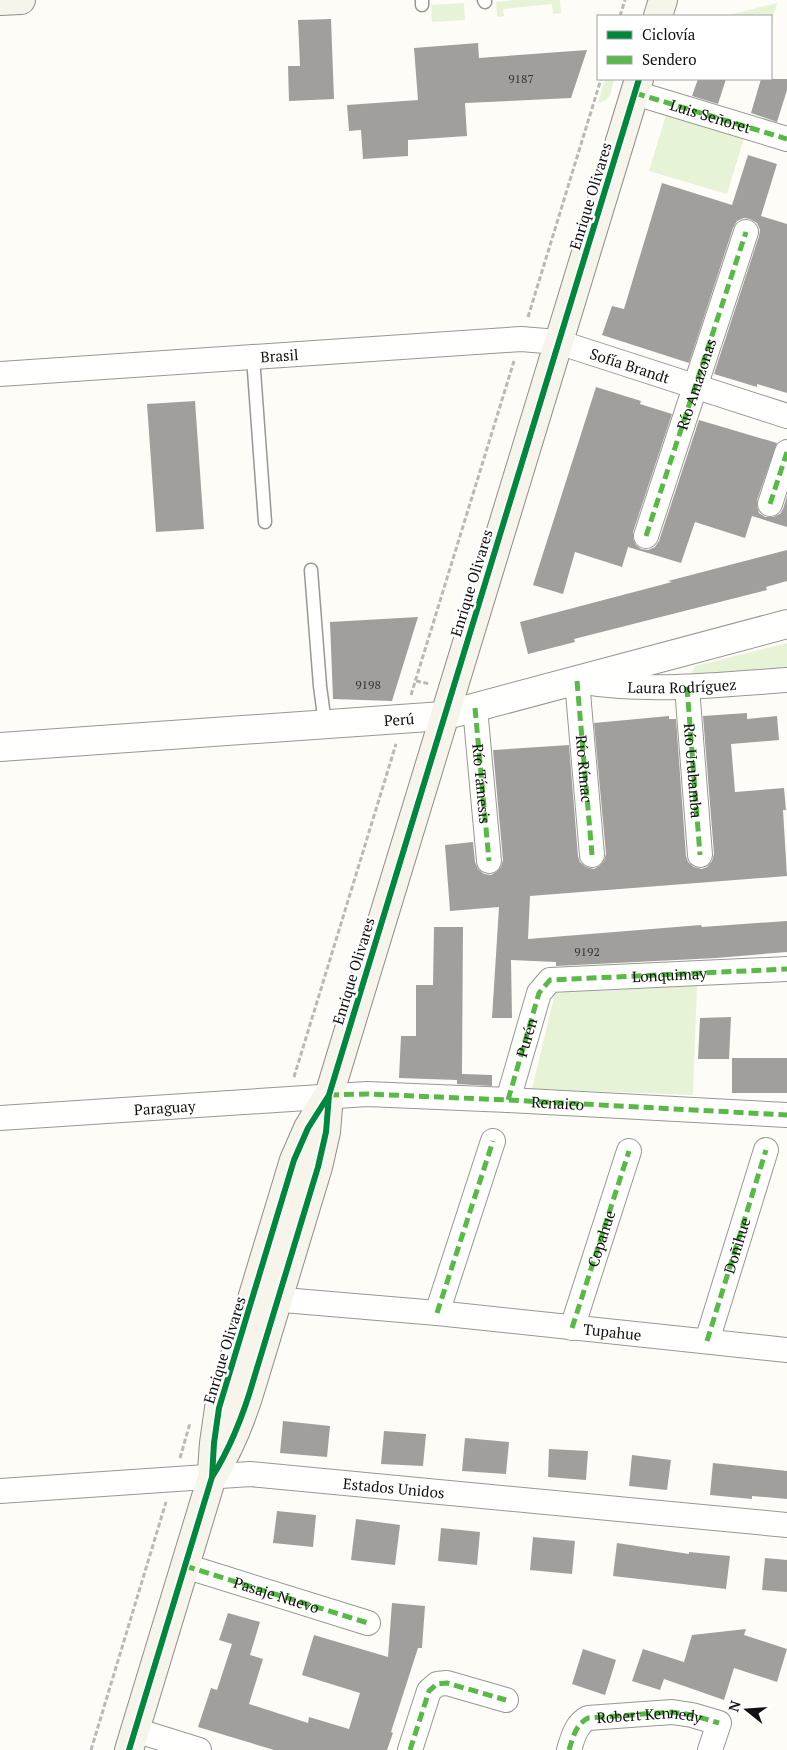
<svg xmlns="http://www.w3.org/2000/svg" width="787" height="1750" viewBox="0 0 787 1750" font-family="'PT Serif',serif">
  <rect width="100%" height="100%" fill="#fdfcf7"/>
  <path fill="#e7f3d7" d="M514 0H560L561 13 553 14 552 4 503 9 504 16 497 17 496 2Z
    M464 3 465 20 432 22 431 5Z
    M777 3 771 23V16H725Z
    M605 79H614C611 90 612 101 598 103Z
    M666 115 744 138 727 194 649 171Z
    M787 643V673L694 676 692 672 695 666Z
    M697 986 693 1095 532 1089 555 993Z"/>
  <path fill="#a19f9c" d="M331 19 334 99 289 101 288 66H300L298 20Z
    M478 43 479 58 587 50 571 98 465 103 467 136 408 140V156L363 159 361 130 349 131 347 105 418 100 414 48Z
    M698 79H726L718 104 692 96Z
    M761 79H787V90L777 122 751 113Z
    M748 155 777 164 761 216 787 224V393L757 384V387L714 374 759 236 760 230 757 223 750 219 744 218 737 221 733 228 689 363 602 335 612 306 624 309 662 183 732 205Z
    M596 387 641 401 640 404 672 414 633 532V539L636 545 641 549 648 550 655 547 659 541 699 420 777 443 757 500V506L759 513 765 517H773L780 514 783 509 787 496V527L752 516 745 538 695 522 681 563 628 547 622 567 575 552 563 594 533 585Z
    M195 401 204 529 156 532 147 404Z
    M787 550V581L766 587 767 590 574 639 575 642 528 654 520 622 672 582 668 581Z
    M418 617 392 701 333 699 330 622Z
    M747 713V719L777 716 779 740 731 744 735 792 784 788 786 810H783L787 876 530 896 528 939 701 925 702 927 787 921V952L716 958 556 966V962L511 960 512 1018H492L499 907 450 911 445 845 473 842 475 862 478 869 484 874 491 875 496 872 501 867 503 860 493 750 569 745 578 856 580 862 586 867 594 869 599 866 604 861 606 854 594 723 669 716V719H676L686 856 688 862 694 867 702 869 707 867 712 861 714 854 703 716Z
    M434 927H463L462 1074 492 1075V1086L457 1084V1080L399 1078 401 1036H416V985H433Z
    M731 1017 729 1059H698L700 1018Z
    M732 1058H787V1093H732Z
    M283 1421 330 1426 327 1457 280 1453Z
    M384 1431 426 1434 423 1466 381 1464Z
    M465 1438 509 1442 506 1474 462 1471Z
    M549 1449 588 1451 586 1480 548 1477Z
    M632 1455 671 1460 667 1490 629 1486Z
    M713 1463 787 1471V1499L752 1496V1499L710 1495Z
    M277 1511 316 1515 313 1547 273 1543Z
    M356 1519 400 1525 395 1565 351 1560Z
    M441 1528 480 1532 477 1565 438 1561Z
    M533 1537 575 1541 572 1574 530 1570Z
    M617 1543 689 1554V1552L730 1556 726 1589 613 1576Z
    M765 1558 787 1560V1592L762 1590Z
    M392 1603 425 1606 422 1648H418L391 1732 393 1733 387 1750H274L198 1727 211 1688 217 1690 232 1644 219 1640 228 1613 260 1622 250 1655 263 1659 249 1704 308 1723 309 1717 349 1729 360 1693 302 1675 314 1635 388 1657Z
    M746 1629 744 1635 787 1649 777 1682 734 1668 724 1700 664 1679 660 1690 632 1681 643 1649 684 1662 692 1635Z
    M583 1649 616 1660 605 1695 572 1684Z"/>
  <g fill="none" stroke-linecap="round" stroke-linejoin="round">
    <g stroke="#979795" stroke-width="15">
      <path id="service" d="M422 0V5
        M484 0 485 2
        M253 357 265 522
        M311 570 320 686 325 724"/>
    </g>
    <g stroke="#979795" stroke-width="26">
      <g id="minor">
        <path d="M635 93 787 139"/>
        <path id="s1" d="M0 374 521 339 558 342 787 416"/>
        <path d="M770 504 787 452"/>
        <path d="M646 536 746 232"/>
        <path d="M687 687 700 855"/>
        <path d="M475 708 489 861"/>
        <path id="s2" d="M592 855 577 681C647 693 717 685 787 680"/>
        <path id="s3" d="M508 1100 539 993 550 980 787 969"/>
        <path id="s4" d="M0 1118 367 1094 508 1100 787 1115"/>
        <path id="s5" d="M260 1298 437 1313 787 1350"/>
        <path d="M437 1313 493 1141"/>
        <path id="s6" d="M572 1328 629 1151"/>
        <path d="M707 1341 766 1150"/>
        <path id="s7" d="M0 1491 250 1474 787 1525"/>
        <path id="s8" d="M185 1566 368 1623"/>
        <path d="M135 1730 199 1750"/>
        <path d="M410 1750 429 1691 437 1684 447 1683 506 1700"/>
        <path id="s9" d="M569 1750C573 1737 576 1724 588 1718L672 1712 692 1715 719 1723 710 1750"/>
      </g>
    </g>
    <g stroke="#979795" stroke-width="30">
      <g id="tertiary">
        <path id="s10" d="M0 747 443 716 787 624"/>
      </g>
    </g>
    <g stroke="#8e8d8b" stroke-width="30">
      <path id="secondary" d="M0 1 21 0
        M658 16 663 0
        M212 1470 214 1443 219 1408 294 1160 308 1128 325 1100
        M129 1750 212 1477C232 1445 244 1413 254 1378L318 1167 326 1132 329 1095 639 79"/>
    </g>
    <path stroke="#b9b9b8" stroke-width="3" stroke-dasharray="5 2.5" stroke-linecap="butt" d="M620 16 625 0
      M528 317 601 79
      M416 681 430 684
      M411 695 514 361
      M294 1077 396 744
      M180 1458 190 1423
      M91 1750 166 1502"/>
    <use href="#service" stroke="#fffffe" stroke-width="12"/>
    <use href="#minor" stroke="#fffffe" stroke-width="24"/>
    <use href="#tertiary" stroke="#fffffe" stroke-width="28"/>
    <use href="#secondary" stroke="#f6f4eb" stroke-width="28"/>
    <g stroke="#58b947" stroke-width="5" stroke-dasharray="10 5" stroke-linecap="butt">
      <path id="s11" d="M635 93 787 139"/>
      <path d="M770 504 787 452"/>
      <path id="s12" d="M646 536 746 232"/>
      <path id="s13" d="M577 681 592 855"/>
      <path id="s14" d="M687 687 700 855"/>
      <path id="s15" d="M475 708 489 861"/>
      <path id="s16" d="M329 1095 367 1094 508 1100 787 1115"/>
      <path d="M508 1100 539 993 550 980 787 969"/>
      <path d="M437 1313 493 1141"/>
      <path d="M572 1328 629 1151"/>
      <path id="s17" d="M707 1341 766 1150"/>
      <path d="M185 1566 368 1623"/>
      <path d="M410 1750 429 1691 437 1684 447 1683 506 1700"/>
      <path d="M569 1750C573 1737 576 1724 588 1718L672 1712 692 1715 719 1723"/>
    </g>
    <g stroke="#fff" stroke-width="9">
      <path id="cycleway" d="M212 1477 214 1443 219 1408 294 1160 308 1128 329 1095
        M129 1750 212 1477C232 1445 244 1413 254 1378L318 1167 326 1132 329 1095 639 79"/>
    </g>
    <use href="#cycleway" stroke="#00873e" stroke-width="6"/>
  </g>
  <g text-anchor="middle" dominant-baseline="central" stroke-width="5" stroke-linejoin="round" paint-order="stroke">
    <g font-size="12" fill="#353434">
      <text x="521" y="78">9187</text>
      <text x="368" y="684">9198</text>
      <text x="587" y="951">9192</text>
    </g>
    <g font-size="15" fill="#111" stroke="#fff">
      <text stroke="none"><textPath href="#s11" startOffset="79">Luis Señoret</textPath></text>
      <text transform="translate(590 196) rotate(-73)">Enrique Olivares</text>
      <text stroke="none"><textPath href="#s1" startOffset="280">Brasil</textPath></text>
      <text stroke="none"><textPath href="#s1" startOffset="635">Sofía Brandt</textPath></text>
      <text stroke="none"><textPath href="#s12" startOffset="160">Río Amazonas</textPath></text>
      <text transform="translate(471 583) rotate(-73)">Enrique Olivares</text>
      <text stroke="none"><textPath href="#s2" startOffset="280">Laura Rodríguez</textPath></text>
      <text stroke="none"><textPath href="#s10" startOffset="400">Perú</textPath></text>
      <text stroke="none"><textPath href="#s13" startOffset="88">Río Rímac</textPath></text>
      <text stroke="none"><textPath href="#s14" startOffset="84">Río Urubamba</textPath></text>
      <text stroke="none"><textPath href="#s15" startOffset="76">Río Támesis</textPath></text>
      <text transform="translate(353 971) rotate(-73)">Enrique Olivares</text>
      <text stroke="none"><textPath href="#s3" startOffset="248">Lonquimay</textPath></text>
      <text stroke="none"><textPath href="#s3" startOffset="65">Purén</textPath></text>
      <text stroke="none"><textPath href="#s16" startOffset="229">Renaico</textPath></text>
      <text stroke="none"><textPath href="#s4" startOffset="165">Paraguay</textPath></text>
      <text stroke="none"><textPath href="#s6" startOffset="94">Copahue</textPath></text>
      <text stroke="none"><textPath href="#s17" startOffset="100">Doñihue</textPath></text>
      <text stroke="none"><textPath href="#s5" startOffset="354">Tupahue</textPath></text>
      <text transform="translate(224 1350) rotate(-73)">Enrique Olivares</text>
      <text stroke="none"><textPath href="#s7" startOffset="395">Estados Unidos</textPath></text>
      <text stroke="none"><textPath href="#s8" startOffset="96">Pasaje Nuevo</textPath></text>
      <text stroke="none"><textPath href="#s9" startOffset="100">Robert Kennedy</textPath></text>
    </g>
  </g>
  <rect x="597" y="15" width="175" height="65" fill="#ffffff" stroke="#a0a0a0"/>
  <rect x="607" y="31" width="25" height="8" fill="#00873e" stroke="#a0a0a0"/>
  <text x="642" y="40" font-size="15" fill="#111111">Ciclovía</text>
  <rect x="607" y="56" width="25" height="8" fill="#58b947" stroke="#a0a0a0"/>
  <text x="642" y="65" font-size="15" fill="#111111">Sendero</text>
  <g transform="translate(747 1710) rotate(287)" stroke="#ffffff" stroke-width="4" paint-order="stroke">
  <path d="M0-4L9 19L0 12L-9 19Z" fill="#111111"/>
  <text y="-8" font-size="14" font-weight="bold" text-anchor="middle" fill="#111111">N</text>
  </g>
</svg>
